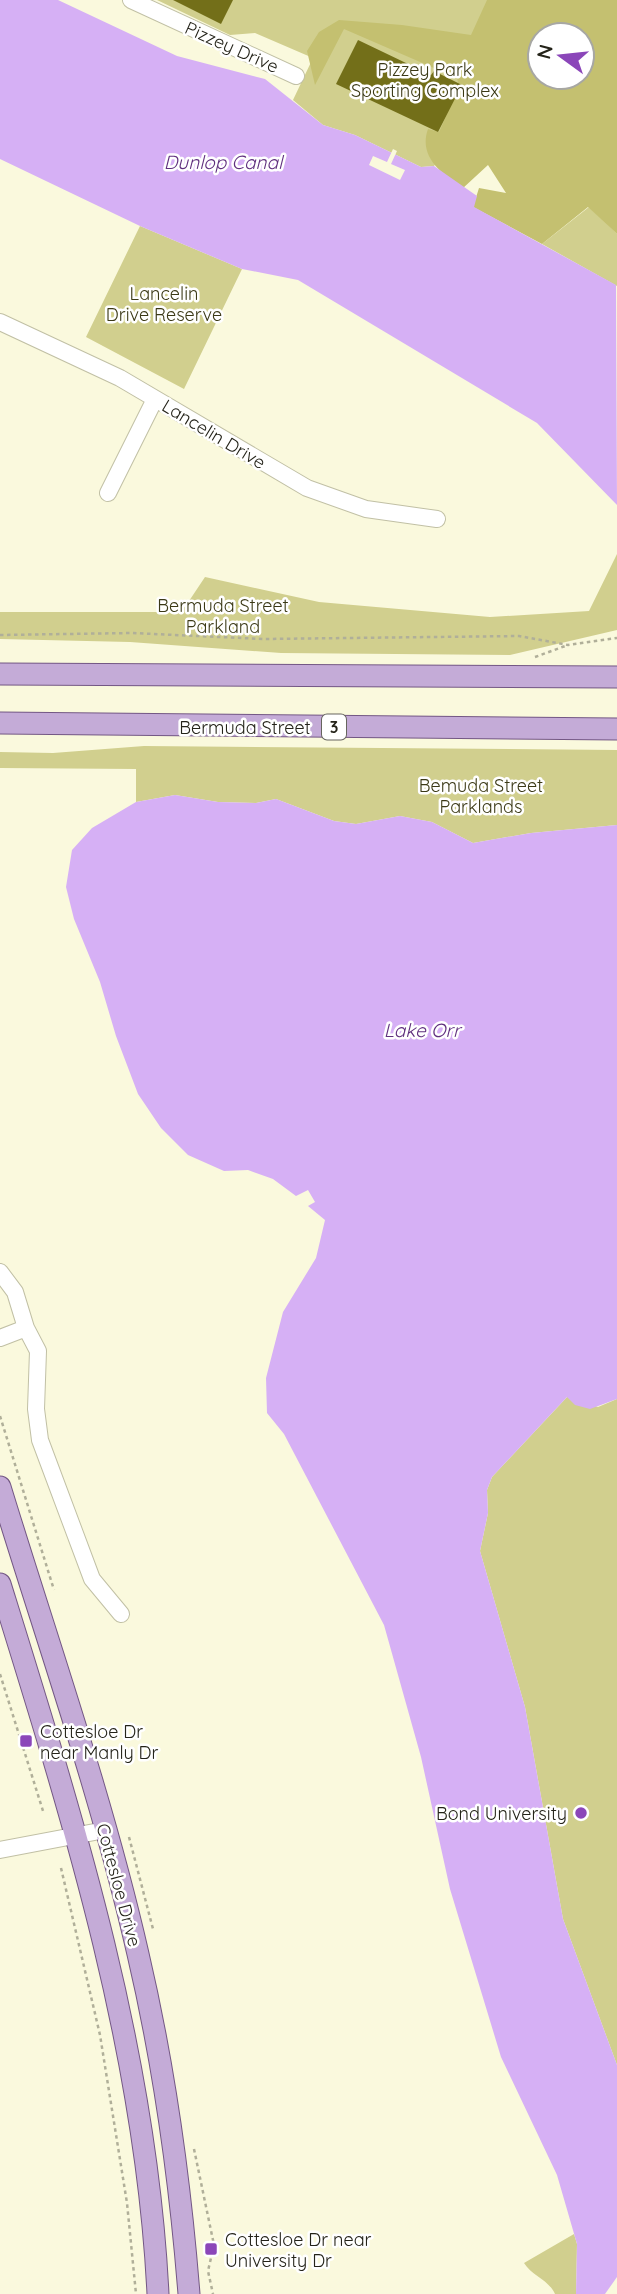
<svg xmlns="http://www.w3.org/2000/svg" width="617" height="2294" viewBox="0 0 617 2294" font-family="Quicksand,sans-serif">
  <rect width="100%" height="100%" fill="#faf9dd"/>
  <path fill="#d1cf8e" d="M157 0H550L434 166 421 167 355 135 323 125 293 100 313 58 255 33 230 35Z
    M589 207 617 234V286L542 244Z
    M140 226 242 269 184 389 86 337Z
    M617 554V630L510 655 281 653 130 642 0 639V612H165L185 607 205 577 319 602 490 617 589 611Z
    M144 746 617 750V825L531 833 473 843 432 822 400 816 356 824 334 821 276 799 256 803 218 802 175 795 136 802V769L0 768V752L53 753Z
    M568 1396 598 1407 617 1399V2065L563 1919 525 1707 480 1551 488 1513 487 1490 492 1477Z
    M574 2234 577 2244 576 2294H555C549 2280 532 2276 524 2263Z"/>
  <path fill="#c4c070" fill-rule="evenodd" d="M487 0H617V234L588 207 542 244 473 207 479 188 506 193 488 165 462 189C442 173 418 157 428 129L439 132 459 87 457 78 344 29 315 85 307 51 319 32 339 20 402 25 471 35ZM540 35H582V77H540Z"/>
  <path fill="#d6b0f5" d="M0 0H58L177 56 265 79 323 125 355 135 421 167 434 166 477 196 474 207 616 285 617 505 537 423 298 280 242 269 140 226 0 159Z
    M175 795 218 802 256 803 276 799 334 821 356 824 400 816 432 822 473 843 531 833 617 825V1399L590 1409 575 1405 567 1397 492 1477 487 1490 488 1513 480 1551 525 1707 563 1919 617 2065V2277L605 2294H576L577 2244 557 2175 501 2057 450 1889 421 1757 384 1625 284 1434 267 1413 266 1378 283 1312 316 1258 325 1220 308 1206 315 1202 308 1190 296 1196 273 1179 248 1170 224 1171 188 1155 161 1128 138 1094 116 1036 100 982 74 919 66 887 72 850 92 828 136 802Z"/>
  <path fill="#faf9dd" d="M393 149 397 151 391 164 405 170 400 180 369 165 373 156 387 162Z"/>
  <path fill="#736f19" d="M173 0H233L221 24Z
    M358 40 431 75 434 71 462 85 438 132 336 84Z"/>
  <g fill="none" stroke-linecap="round" stroke-linejoin="round">
    <g stroke="#c1c0a5" stroke-width="18">
      <path id="minor" d="M131 0 296 76
        M0 322 120 378 307 488 366 509 437 519
        M108 493 155 399
        M0 1272 15 1292 26 1328 38 1351 36 1409 40 1440 92 1579 121 1614
        M0 1338 26 1328
        M0 1850 105 1830"/>
    </g>
    <g stroke="#735784" stroke-width="23">
      <path id="major" d="M0 674 617 677
        M0 723 617 729
        M0 1487C47 1641 102 1796 138 1954 164 2065 180 2180 189 2294
        M0 1584C72 1816 146 2049 158 2294"/>
    </g>
    <path stroke="#b0af99" stroke-width="2.5" stroke-dasharray="3.5 3.5" stroke-linecap="butt" d="M0 635 132 633 263 639 519 636 568 645 617 638
      M535 657 568 645
      M0 1416 54 1590
      M0 1674 43 1811
      M129 1837 153 1929
      M61 1868 100 2035 127 2203 136 2294
      M194 2149 214 2245 208 2271 213 2294"/>
    <use href="#minor" stroke="#fff" stroke-width="16"/>
    <use href="#major" stroke="#c4abd7" stroke-width="21"/>
  </g>
  <g fill="#8b46b9" stroke="#fff" stroke-width="2.5">
    <rect x="19" y="1734" width="14" height="14" rx="3.5"/>
    <circle cx="581" cy="1813" r="7"/>
    <rect x="204" y="2242" width="14" height="14" rx="3.5"/>
  </g>
  <g text-anchor="middle" dominant-baseline="central" stroke-width="5" stroke-linejoin="round" paint-order="stroke">
    <rect fill="#fff" stroke="#66655e" stroke-width="2" x="322" y="714.5" width="24" height="25" rx="5"/>
    <g font-size="16" font-weight="bold" fill="#242319">
      <text x="334" y="727">3</text>
    </g>
    <g font-size="18" fill="#242319" stroke="#fff">
      <text transform="translate(232 47) rotate(24)">Pizzey Drive</text>
      <text transform="translate(214 434) rotate(31)">Lancelin Drive</text>
      <text x="245" y="727">Bermuda Street</text>
      <text transform="translate(119 1885) rotate(75)">Cottesloe Drive</text>
    </g>
    <g font-size="18" fill="#3b3916" stroke="#fff">
      <text x="425" y="69">Pizzey Park<tspan x="425" dy="21">Sporting Complex</tspan></text>
      <text x="164" y="293">Lancelin<tspan x="164" dy="21">Drive Reserve</tspan></text>
      <text x="223" y="605">Bermuda Street<tspan x="223" dy="21">Parkland</tspan></text>
      <text x="481" y="785">Bemuda Street<tspan x="481" dy="21">Parklands</tspan></text>
    </g>
    <g font-size="18" fill="#242319" stroke="#fff" text-anchor="start">
      <text x="40" y="1731">Cottesloe Dr<tspan x="40" dy="21">near Manly Dr</tspan></text>
      <text x="567" y="1813" text-anchor="end">Bond University</text>
      <text x="225" y="2239">Cottesloe Dr near<tspan x="225" dy="21">University Dr</tspan></text>
    </g>
    <g font-size="19" font-style="italic" fill="#5f2f7e" stroke="#fff">
      <text x="223" y="162">Dunlop Canal</text>
      <text x="422" y="1030">Lake Orr</text>
    </g>
  </g>
  <g transform="translate(561 56) rotate(285)"><circle r="33" fill="#ffffff" stroke="#a7a7a3" stroke-width="2"/>
  <path d="M0-5L12 26L0 18L-12 26Z" fill="#8b46b9"/>
  <text y="-10" font-size="19" font-weight="bold" text-anchor="middle" fill="#242319">N</text>
  </g>
</svg>
